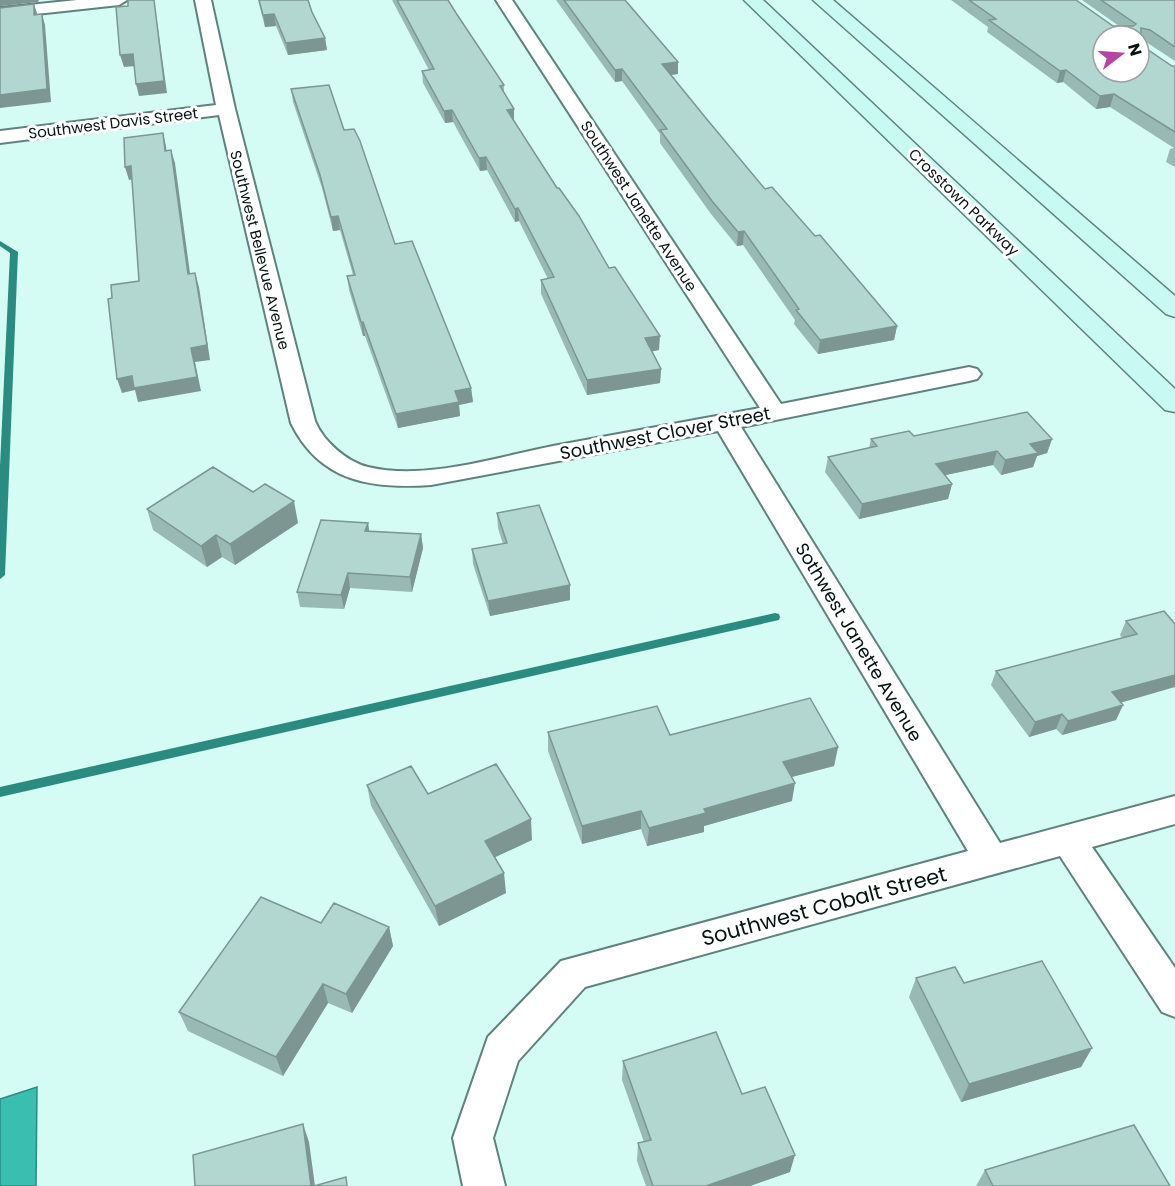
<svg xmlns="http://www.w3.org/2000/svg" width="1175" height="1186" viewBox="0 0 1175 1186" font-family="Poppins,sans-serif">
  <rect width="100%" height="100%" fill="#d5fbf5"/>
  <path fill="#3abeaf" stroke="#2a8b80" stroke-width="1.5" d="M37 1087 36 1186H0V1099Z"/>
  <g fill="none" stroke-linecap="round" stroke-linejoin="round">
    <path fill="#2a8b80" fill-rule="evenodd" d="M0 241 18 252 5 575 0 579V466L10 253 0 246Z
      M775 613 779 614 780 617 779 620 0 797V787Z"/>
    <g stroke="#60827d" stroke-width="4">
      <path id="street" d="M77 0H127L119 5 0 18V8Z
        M195 0H211L235 109 315 421C323 441 347 462 368 467 425 481 497 457 553 446 622 433 691 421 760 408L496 0H512L781 404 969 367 977 369 981 374 977 379 969 381 741 427 1000 843 1175 796V824L1092 847 1175 968V1017L1162 1012 1060 856 585 987 518 1061 493 1138 505 1186H463L453 1138 488 1037 561 961 968 851 718 431 431 485C371 489 320 482 291 423L219 115 0 143V131L216 105Z"/>
    </g>
    <g stroke="#60827d" stroke-width="3">
      <path id="secondary" d="M744 0H763L1175 389V412L1165 410Z
        M813 0H833L1175 296V317L1166 314Z"/>
    </g>
    <use href="#street" fill="#fff" fill-rule="evenodd"/>
    <use href="#secondary" fill="#c8f9f3" fill-rule="evenodd"/>
  </g>
  <path fill="#99b9b4" d="M258 0H308L312 12 325 38 327 50 288 55 276 26 265 27Z
    M392 0H448L456 13 504 85V93L514 120 609 268 659 350 652 351 661 369 660 383 587 395 541 294V280L548 279 519 221 515 222 487 170 480 171 453 122 445 123 423 83 422 71 429 70Z
    M556 0H625L678 74 671 75 705 117 765 189 897 326 894 340 818 354 794 324 795 320 743 245 737 246 711 214 660 143V134L622 81 615 82Z
    M951 0H1076L1113 26H1119L1082 0H1175V61L1146 42 1141 41V45L1172 66H1175V167L1166 162 1170 149 1174 148 1110 107 1096 109 1063 82 1057 83 987 32 988 27Z
    M291 89 344 130 395 244 471 388 473 402 459 405 460 416 398 428 365 336H363L349 290 347 276 353 275 340 230 333 231 322 188 293 102Z
    M914 436 1052 439 1047 453 1037 456 1033 467 1001 475 993 465 945 475 952 484 948 499 859 519 825 472 828 457 869 448 871 439Z
    M147 509 298 523 235 565 222 557 207 567 153 530Z
    M497 513 570 600 490 616 473 564 472 549 503 544 498 528Z
    M368 523 369 531 421 534 423 548 412 592 350 588 344 609 300 607 297 592Z
    M1164 611 1121 702 1123 705 1116 720 1062 735 1056 729 1029 737 991 685 996 671 1122 638 1120 635 1126 621Z
    M548 732 670 735 838 747 834 766 792 777V801L704 826V832L647 846 641 829 582 844 548 751Z
    M367 785 428 794 532 840 495 857 506 893 439 926 371 806Z
    M321 923 389 927 393 946 352 1013 328 1003 283 1076 188 1031 179 1012Z
    M916 978 964 983 1092 1048 1081 1067 961 1102 909 997Z
    M623 1061 742 1094 790 1172 750 1186H646L637 1161 638 1143 644 1142 622 1080Z
    M985 1170 1170 1186H976Z"/>
  <path fill="#7d9692" d="M0 0H39L38 2 0 6Z
    M154 0 167 93 139 96 136 84Z
    M34 4 38 16 34 15Z
    M42 14 45 25 51 102 0 108V95Z
    M274 14 276 26 265 27 263 15Z
    M325 38 327 50 288 55 286 43Z
    M133 54 136 66 124 67 120 55Z
    M678 62V74L661 76 662 64Z
    M622 69V81L615 82V70Z
    M1066 70 1063 82 1057 83 1060 71Z
    M1114 94 1110 107 1096 109 1100 96Z
    M514 109V121L507 110Z
    M452 110 453 122 445 123 444 111Z
    M163 133 166 146 168 164 165 151Z
    M171 150 175 163 192 288 188 274Z
    M486 157 487 170 480 171 479 158Z
    M131 166 134 179 129 180 125 167Z
    M518 208 519 221 515 222V209Z
    M338 216 340 230 333 231 331 217Z
    M744 231 743 245 737 246 738 232Z
    M195 273 199 287 210 360 195 362 201 391 138 402 135 390 122 393 117 379 191 348Z
    M361 322H363L365 336H363Z
    M897 326 894 340 818 354 820 340Z
    M660 336 659 350 644 353 645 338Z
    M661 369 660 383 587 395V380Z
    M471 388 473 402 459 405 460 416 398 428 396 414 455 391Z
    M1052 439 1047 453 1037 456 1033 467 1001 475 1005 460 1030 444Z
    M997 451 993 465 932 478 936 464Z
    M952 484 948 499 859 519 862 504Z
    M294 501 298 523 235 565 230 544Z
    M368 523 370 537 365 531Z
    M421 534 423 548 412 592 410 577Z
    M216 535 222 557 207 567 201 546Z
    M348 573 350 588 344 609 341 595Z
    M570 585V600L490 616 488 601Z
    M1175 675V687L1106 707 1112 692Z
    M1123 705 1116 720 1062 735 1068 721Z
    M1062 714 1056 729 1029 737 1035 722Z
    M838 747 834 766 780 780 783 762Z
    M795 783 792 801 704 826V832L647 846 649 828 704 809Z
    M641 811V829L582 844V826Z
    M531 819 532 840 487 861 485 841Z
    M504 873 506 893 439 926 435 906Z
    M389 927 393 946 352 1013 346 994Z
    M323 984 328 1003 283 1076 276 1057Z
    M1092 1048 1081 1067 961 1102 969 1084Z
    M303 1124 309 1142 315 1186H311Z
    M795 1155 790 1172 750 1186H706Z"/>
  <path fill="#b2d7d1" stroke="#7d9692" stroke-width="1.5" fill-rule="evenodd" d="M128 0H154L164 81 136 84 133 54 120 55 116 7 128 6Z
    M259 0H308L312 12 325 38 286 43 274 14 263 15Z
    M397 0H448L456 13 504 85 500 86 514 109 507 110 557 188H559L579 216 609 268 615 267 660 336 645 338 661 369 587 380 541 280 554 277 518 208 515 209 486 157 479 158 452 110 444 111 422 71 434 69Z
    M564 0H625L678 62 662 64 705 117 765 189 772 187 815 236 820 235 897 326 820 340 796 310 799 309 744 231 738 232 712 201 660 130 667 129 622 69 615 70Z
    M969 0H1076L1113 26H1133L1136 24 1101 0H1175V47L1150 30 1141 28V45L1172 66H1175V132L1114 94 1100 96 1066 70 1060 71 989 20 996 19ZM1103 36H1139V72H1103Z
    M34 4V15L42 14 47 89 0 95V8Z
    M329 85 344 130 354 129 360 141 395 244 412 241 471 388 455 391 459 402 396 414 363 322H361L347 276 355 275 338 216 331 217 320 175 291 89Z
    M163 133 165 151 171 150 188 274 195 273 207 345 191 348 197 377 134 388 132 376 117 379 108 299 112 298 111 285 139 281 131 166 125 167 124 138Z
    M1027 412 1052 439 1030 444 1038 453 1005 460 997 451 936 464 952 484 862 504 828 457 877 446 871 439 909 431 914 436Z
    M213 467 253 492 265 484 294 501 230 544 216 535 201 546 147 509Z
    M539 505 570 585 488 601 472 549 507 543 497 513Z
    M321 520 368 523 365 531 421 534 410 577 348 573 341 595 297 592Z
    M1164 611 1175 624V675L1112 692 1123 705 1068 721 1062 714 1035 722 996 671 1137 634 1126 621Z
    M810 698 838 747 783 762 795 783 704 809 706 813 649 828 641 811 582 826 548 732 657 706 670 735Z
    M496 764 531 819 485 841 504 873 435 906 367 785 411 766 428 794Z
    M261 897 321 923 334 903 389 927 346 994 323 984 276 1057 179 1012Z
    M1042 961 1092 1048 969 1084 916 978 955 967 964 983Z
    M716 1032 742 1094 765 1087 795 1155 706 1186H653L638 1143 651 1140 623 1061Z
    M303 1124 311 1186H195L193 1155Z
    M1134 1125 1170 1186H993L985 1170Z
    M346 1177 347 1186H314Z"/>
  <g text-anchor="middle" dominant-baseline="central" stroke-width="6" stroke-linejoin="round" paint-order="stroke">
    <g font-size="15" fill="#061311" stroke="#fff">
      <text transform="translate(113 123) rotate(-7)">Southwest Davis Street</text>
      <text transform="translate(964 202) rotate(44)">Crosstown Parkway</text>
      <text transform="translate(639 206) rotate(57)">Southwest Janette Avenue</text>
      <text transform="translate(260 250) rotate(76)">Southwest Bellevue Avenue</text>
    </g>
    <g font-size="18" fill="#061311" stroke="#fff">
      <text transform="translate(665 433) rotate(-11)">Southwest Clover Street</text>
      <text transform="translate(859 642) rotate(59)">Sothwest Janette Avenue</text>
    </g>
    <g font-size="21" fill="#061311" stroke="#fff">
      <text transform="translate(824 906) rotate(-15)">Southwest Cobalt Street</text>
    </g>
  </g>
  <g transform="translate(1121 54) rotate(73)"><circle r="28" fill="#ffffff" stroke="#9ba1a0" stroke-width="1.5"/>
  <path d="M0-4.5L10 22L0 15L-10 22Z" fill="#b445a3"/>
  <text y="-9" font-size="16" font-weight="bold" text-anchor="middle" fill="#061311">N</text>
  </g>
</svg>
